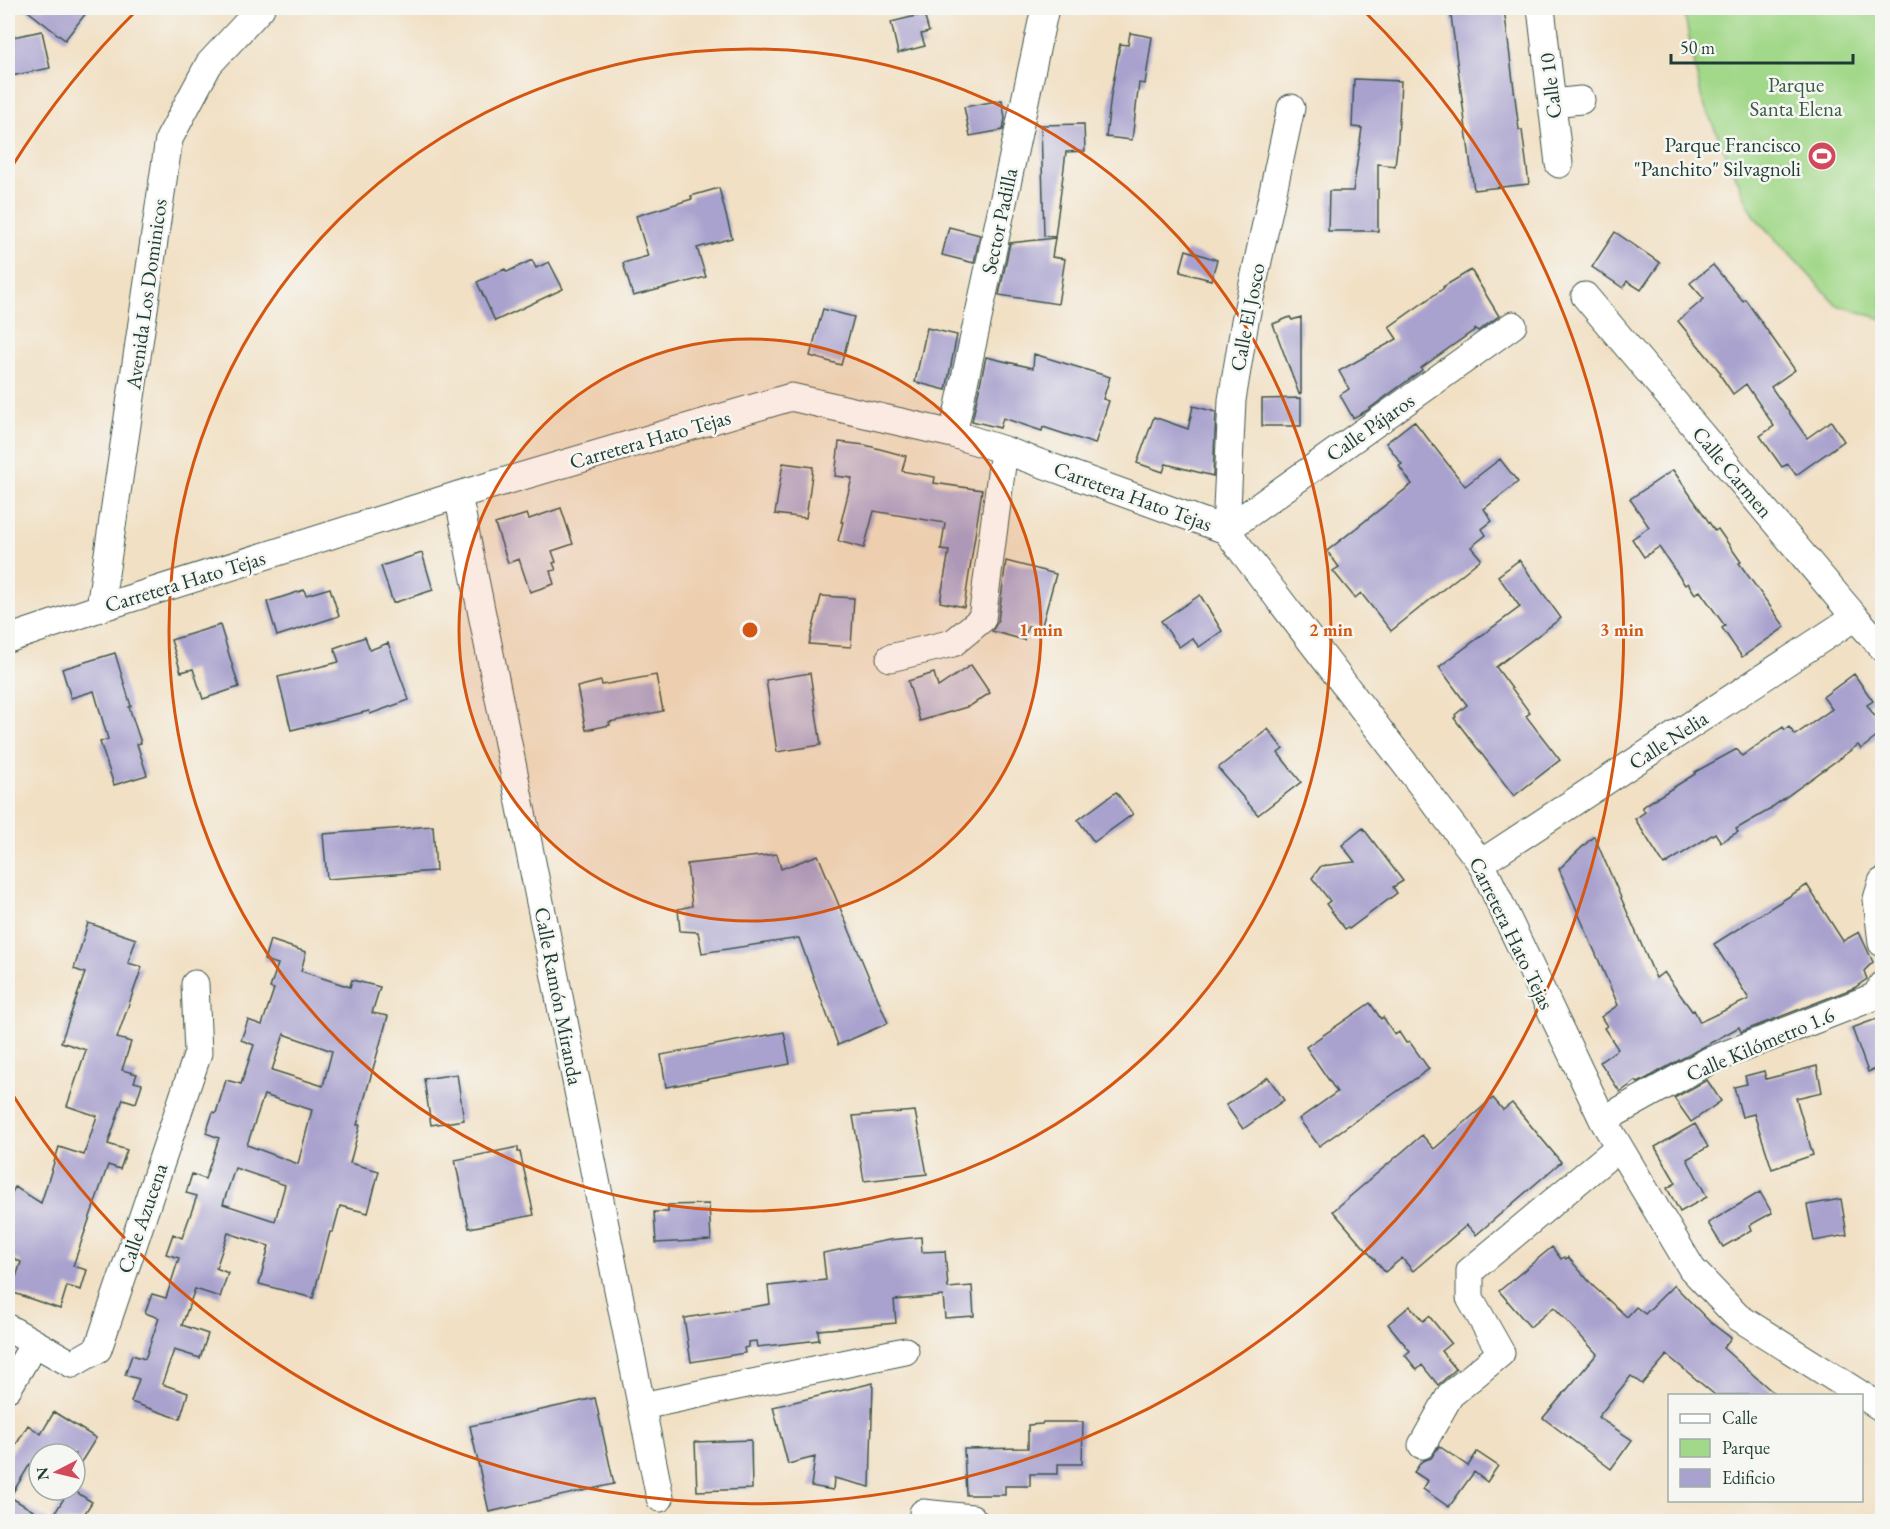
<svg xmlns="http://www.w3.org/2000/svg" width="1890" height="1529" viewBox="0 0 1890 1529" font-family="'EB Garamond',serif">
  <rect width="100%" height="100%" fill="#f6f6f2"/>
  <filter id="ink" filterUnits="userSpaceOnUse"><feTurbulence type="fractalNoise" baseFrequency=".0167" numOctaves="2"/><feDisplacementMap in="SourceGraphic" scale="12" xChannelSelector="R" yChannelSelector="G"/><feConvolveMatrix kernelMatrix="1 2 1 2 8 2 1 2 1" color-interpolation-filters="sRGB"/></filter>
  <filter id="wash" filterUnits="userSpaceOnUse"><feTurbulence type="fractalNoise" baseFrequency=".008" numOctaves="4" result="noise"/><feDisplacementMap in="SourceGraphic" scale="24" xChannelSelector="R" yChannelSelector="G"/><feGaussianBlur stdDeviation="1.35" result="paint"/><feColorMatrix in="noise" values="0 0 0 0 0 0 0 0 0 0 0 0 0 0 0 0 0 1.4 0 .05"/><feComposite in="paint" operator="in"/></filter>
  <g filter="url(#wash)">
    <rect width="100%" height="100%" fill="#f1e0c4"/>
    <path fill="#a2d889" stroke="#608a5e" stroke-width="1.5" d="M1683 8H1882V319L1837 305 1753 215 1702 100Z"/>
    <g id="blocks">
      <path fill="#a9a2ce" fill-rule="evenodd" d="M24 8H90L65 40Z
        M1450 8H1504L1519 130H1522L1529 184 1474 190Z
        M924 14 929 32 921 34 925 46 898 53 891 22Z
        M42 31 50 68 11 76 8 61V38Z
        M1130 33 1152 37 1145 84 1139 83 1132 140 1106 137 1111 95 1120 44 1128 45Z
        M1354 79 1401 81 1398 139 1395 166 1378 164V231H1328L1329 191H1353L1362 128 1352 127Z
        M1002 100 1005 118 1003 130 970 136 964 107Z
        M1084 124 1085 151 1066 152 1055 237 1044 236 1041 125Z
        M719 188 732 238 697 248 706 277 633 296 623 263 648 256 636 216 692 199 691 196Z
        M949 227 980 235 974 263 942 255Z
        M1615 232 1660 263 1641 290 1627 281 1623 288 1592 267Z
        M1055 238 1052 257 1065 259 1058 304 999 295 1010 243Z
        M1186 250 1217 260 1211 280 1180 272Z
        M532 260 536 268 549 262 563 289 495 321 477 282 505 269 507 272Z
        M1713 265 1743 301 1745 299 1795 370 1771 387 1807 438 1831 421 1844 441 1796 475 1788 464 1782 467 1760 436 1774 426 1746 384 1733 394 1720 375 1721 373 1678 321 1704 299 1690 283Z
        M1471 270 1499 316 1478 331 1476 329 1421 368 1422 370 1366 411 1353 418 1340 395 1349 389 1339 371 1397 339 1389 327 1444 288 1443 287Z
        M823 309 854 317 841 365 810 356Z
        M1290 317 1292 320 1301 317V393L1299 394 1273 324Z
        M927 328 957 335 946 390 915 382Z
        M1034 354 1110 377 1103 399 1109 401 1095 444 1043 427 1042 431 1003 418 1000 428 972 421 986 357 1033 368Z
        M1301 398V426H1262V399Z
        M1193 406 1216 412 1213 476 1166 464 1163 472 1137 463 1154 417 1188 429Z
        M1414 421 1465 486 1500 459 1518 482 1484 509 1492 521 1482 529 1486 535 1471 547 1481 559 1391 631 1361 593 1355 598 1333 571 1339 567 1327 551 1412 484 1399 466 1402 464 1386 443Z
        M839 442 865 445 906 456 902 471 935 477 934 483 982 490 964 607 940 602 949 551 941 550 945 523 874 511 864 548 838 541 843 522H841L852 478 835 476Z
        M783 463 813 467 806 518 775 514Z
        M1673 470 1715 531 1718 529 1741 562 1739 563 1785 627 1742 657 1722 628 1725 626 1700 591 1695 594 1688 583 1685 585 1659 547 1644 557 1632 539 1649 527 1630 499Z
        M561 508 573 544 552 551 556 562 553 563 556 570 550 571 554 584 530 592 519 559 508 563 495 524 527 514 529 519Z
        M422 553 433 590 393 603 381 566Z
        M1519 560 1561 618 1496 667 1530 713 1526 716 1560 760 1514 796 1454 718 1456 717 1455 715 1467 705 1439 667 1520 607 1498 576Z
        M1006 561 1056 574 1041 629 1028 626 1024 640 992 631 998 621Z
        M330 588 339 616 277 636 267 602 304 590 306 595Z
        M1200 595 1222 631 1199 647 1192 638 1179 647 1161 621Z
        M821 596 854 598 851 647 809 644Z
        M220 625 239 687 203 699 193 669 181 672 171 640Z
        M365 637 370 650 388 643 409 700 370 714 369 711 291 730 278 677 339 662 334 648Z
        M115 653 131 706 129 707 141 743 137 744 147 775 114 785 100 742 108 739 94 691 71 698 62 669Z
        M971 665 990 693 970 706 920 721 908 681 934 673 938 687Z
        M810 673 821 745 777 752 766 680Z
        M1854 674 1873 701 1867 705 1882 727V733L1861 749 1858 745 1771 808V809L1736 829 1738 832 1721 842 1715 833 1664 865 1635 819 1645 812 1642 807 1695 774V772L1737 749 1742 756 1783 727 1785 730 1789 727 1795 735 1832 709 1823 697Z
        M656 675 663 711 609 722 610 725 586 730 577 687 601 681 602 685Z
        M1268 729 1283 749 1278 753 1301 782 1258 815 1218 768Z
        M1116 792 1133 814 1094 842 1078 820Z
        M433 826 436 871 327 879 323 834Z
        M1363 828 1403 881 1393 887 1397 893 1349 929 1348 927 1345 929 1326 904 1330 901 1312 878 1321 866 1355 862 1342 845Z
        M1594 836 1656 978 1664 972 1692 1011 1694 1010 1700 1022 1749 999 1714 944 1807 885 1843 941 1859 932 1873 962 1864 971 1867 979 1854 988 1741 1032 1739 1027 1638 1083 1636 1081 1620 1092 1600 1062 1618 1049 1604 1028 1607 1026 1601 1017 1618 1005 1559 869Z
        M777 854 781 869 818 855 888 1023 838 1045 799 938 702 953 698 932 680 931 678 909 692 906 687 864Z
        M88 923 136 939 128 963 142 967 117 1038 131 1042 122 1070 137 1074 134 1082 142 1084 136 1103 123 1099 108 1144 127 1150 120 1169 108 1165 73 1266 87 1270 81 1290 67 1286 60 1309 11 1292 21 1262 8 1255V1200L15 1187 41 1203 59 1147 84 1155 97 1116 67 1106 86 1050 61 1042 85 973 74 969Z
        M270 940 306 952 301 971 350 987 352 980 380 987 372 1013 388 1016 357 1125H360L350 1163 379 1171 368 1213 340 1206 333 1232H330L313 1298 259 1284 269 1246 228 1233 216 1268 228 1273 220 1297 195 1289 182 1325 208 1334 200 1358 174 1350 162 1384 188 1393 180 1419 131 1402 139 1379 125 1375 132 1355 145 1359 159 1318 145 1313 152 1294 166 1298 179 1258 166 1254 173 1234 182 1238 197 1196 186 1193 192 1174 205 1179 219 1138 206 1133 213 1112 216 1113 226 1080 241 1084 254 1045 241 1040 248 1020 262 1025 274 989 270 988 278 964 264 960ZM284 1034 332 1051 323 1086 272 1070ZM264 1095 312 1110 298 1164 247 1145ZM235 1168 285 1185 275 1221 223 1204Z
        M1370 1003 1381 1019 1383 1017 1395 1035 1399 1032 1406 1043 1409 1041 1429 1069 1319 1146 1299 1119 1337 1092 1306 1047Z
        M1882 1017V1066L1868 1072 1852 1028Z
        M784 1032 790 1064 666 1087 661 1055Z
        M1817 1066 1822 1092 1796 1098 1813 1155 1772 1169 1754 1114 1742 1117 1734 1087 1747 1084 1745 1076 1764 1071 1766 1079Z
        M457 1074 464 1120 431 1125 424 1079Z
        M1268 1077 1284 1100 1243 1129 1226 1105Z
        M1707 1080 1721 1101 1691 1122 1674 1098Z
        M1493 1098 1503 1110 1512 1103 1561 1162 1476 1235 1467 1225 1413 1271 1402 1258 1385 1272 1333 1211 1422 1135 1434 1149Z
        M915 1111 927 1174 864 1181 853 1116Z
        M1695 1124 1708 1147 1687 1159 1707 1197 1680 1212 1667 1188 1676 1183 1655 1147Z
        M518 1147V1152H520L534 1215 469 1228 455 1160Z
        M1760 1192 1772 1213 1750 1225 1752 1230 1723 1247 1708 1223Z
        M1841 1199 1847 1235 1814 1241 1807 1205Z
        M709 1204 711 1240 656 1243 654 1212H668V1205Z
        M921 1237 922 1252 945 1251 948 1288 972 1286 974 1316 945 1318 943 1296 894 1300 896 1323 818 1330 819 1340 757 1347 756 1341 748 1342V1347L744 1348 745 1353 691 1362 684 1318 770 1304 768 1286 826 1280 823 1253 889 1240Z
        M1552 1247 1561 1259 1564 1257 1566 1259 1568 1257 1594 1287 1627 1317 1636 1307 1645 1314 1674 1285 1710 1322 1731 1338 1723 1348 1776 1395H1715L1667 1355 1642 1384 1631 1376 1598 1417 1632 1440 1611 1469 1543 1418 1597 1354 1554 1307 1530 1327 1499 1291Z
        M1410 1306 1423 1321 1429 1316 1451 1343 1441 1351 1456 1369 1438 1385 1422 1365 1417 1370 1405 1355 1410 1351 1388 1324Z
        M873 1383 870 1487 834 1478 833 1490 811 1486 815 1457 788 1464 773 1407Z
        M595 1398 614 1484 489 1512 470 1426Z
        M54 1412 96 1438 75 1472V1454H39V1470L30 1464 10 1497 50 1521H8V1458L28 1425 41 1434Z
        M1043 1422H1083L1082 1464H1058V1474H1030V1486H1005V1495H966L964 1449 1028 1448V1425L1042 1424Z
        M751 1440 752 1489 697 1491 695 1442Z
        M1439 1446 1468 1466 1477 1452 1498 1466 1487 1482 1474 1472 1449 1507 1423 1489 1428 1481 1414 1472 1422 1461 1431 1458Z
        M69 1490H73L92 1502 80 1521H50Z"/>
    </g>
  </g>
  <g filter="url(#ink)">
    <use href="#blocks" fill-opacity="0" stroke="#3e554a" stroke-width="1.5"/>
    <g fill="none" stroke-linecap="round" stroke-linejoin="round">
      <g stroke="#3e554a" stroke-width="29">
        <path id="minor" d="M1541 8 1559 164
          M1552 103 1581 100
          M1585 296 1855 617 1882 647
          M953 434 1045 8
          M458 495 660 1498
          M1226 530 1232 400 1245 321 1291 108
          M1226 530 1513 325
          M100 608 169 139 209 64 261 8
          M8 639 100 608 458 495 791 397 953 434 1004 450 1226 530 1481 863 1603 1120 1692 1269 1738 1317 1882 1408
          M890 658 953 643 982 619 1004 450
          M1481 863 1855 617
          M1882 882 1877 899 1882 943
          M1603 1120 1709 1061 1876 996 1882 985
          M8 1328 72 1364 98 1349 198 1053 195 984
          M8 1388 34 1344
          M642 1406 905 1351
          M1422 1445 1450 1395 1501 1353 1470 1298V1271L1619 1147
          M923 1513 972 1518 975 1522"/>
      </g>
      <use href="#minor" stroke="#fff" stroke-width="27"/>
    </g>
  </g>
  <circle cx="750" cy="630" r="291" fill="#d45610" fill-opacity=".12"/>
  <g fill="none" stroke="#d45610" stroke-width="3">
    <circle cx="750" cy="630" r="291"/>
    <circle cx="750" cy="630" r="581"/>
    <path d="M11 168A872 872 0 0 1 139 8M1361 8A872 872 0 1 1 11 1092"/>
  </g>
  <defs>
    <g id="stadium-disc" transform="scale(1.5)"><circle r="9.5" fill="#d1495b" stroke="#f6f6f2"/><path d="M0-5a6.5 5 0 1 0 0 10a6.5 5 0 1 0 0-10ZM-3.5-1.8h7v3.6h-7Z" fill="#fff"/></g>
  </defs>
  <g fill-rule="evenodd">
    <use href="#stadium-disc" x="1822" y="156"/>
  </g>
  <g text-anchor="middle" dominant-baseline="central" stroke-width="5" stroke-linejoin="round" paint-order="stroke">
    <g font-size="21" fill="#395c45" stroke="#f6f6f2">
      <text x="1796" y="84">Parque<tspan x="1796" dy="24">Santa Elena</tspan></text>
    </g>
    <g font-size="21" fill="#1f3d34" stroke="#f6f6f2">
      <text transform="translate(1550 86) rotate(-97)">Calle 10</text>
      <text transform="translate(999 221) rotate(-78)">Sector Padilla</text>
      <text transform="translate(146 294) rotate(-82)">Avenida Los Dominicos</text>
      <text transform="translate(1247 317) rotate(-79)">Calle El Josco</text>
      <text transform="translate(1370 427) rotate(-35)">Calle Pájaros</text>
      <text transform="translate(650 439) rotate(-16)">Carretera Hato Tejas</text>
      <text transform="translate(1733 472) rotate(50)">Calle Carmen</text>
      <text transform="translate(1133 496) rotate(20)">Carretera Hato Tejas</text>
      <text transform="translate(185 581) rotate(-17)">Carretera Hato Tejas</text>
      <text transform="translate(1668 740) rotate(-33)">Calle Nelia</text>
      <text transform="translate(1512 933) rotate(64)">Carretera Hato Tejas</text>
      <text transform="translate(559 996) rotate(79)">Calle Ramón Miranda</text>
      <text transform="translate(1760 1044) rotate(-23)">Calle Kilómetro 1.6</text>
      <text transform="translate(142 1218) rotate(-71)">Calle Azucena</text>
    </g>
    <g font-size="21" fill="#1f3d34" stroke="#f6f6f2" text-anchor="end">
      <text x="1801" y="144">Parque Francisco<tspan x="1801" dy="24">"Panchito" Silvagnoli</tspan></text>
    </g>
  </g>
  <circle cx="750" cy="630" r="9" fill="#d45610" stroke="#f6f6f2" stroke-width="3"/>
  <g font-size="18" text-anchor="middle" font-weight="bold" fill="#d45610" stroke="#f6f6f2" stroke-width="5" stroke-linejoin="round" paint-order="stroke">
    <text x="1041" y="636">1 min</text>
    <text x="1331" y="636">2 min</text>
    <text x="1622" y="636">3 min</text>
  </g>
  <rect width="1890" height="1529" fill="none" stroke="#f6f6f2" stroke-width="30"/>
  <rect x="1668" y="1394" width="195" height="108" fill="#f6f6f2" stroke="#a0aca6" stroke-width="1.5"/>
  <rect x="1680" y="1414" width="30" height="9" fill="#ffffff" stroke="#a0aca6" stroke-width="1.5"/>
  <text x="1722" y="1424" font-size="18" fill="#1f3d34">Calle</text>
  <rect x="1680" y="1439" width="30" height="18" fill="#a2d889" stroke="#a0aca6" stroke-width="1.5"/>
  <text x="1722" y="1454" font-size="18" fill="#1f3d34">Parque</text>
  <rect x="1680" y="1469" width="30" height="18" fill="#a9a2ce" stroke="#a0aca6" stroke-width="1.5"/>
  <text x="1722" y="1484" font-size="18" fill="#1f3d34">Edificio</text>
  <g transform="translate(57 1472) rotate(263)"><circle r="28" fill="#f6f6f2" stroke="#a0aca6" stroke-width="1.5"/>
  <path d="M0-4.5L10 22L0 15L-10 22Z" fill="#d1495b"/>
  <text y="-9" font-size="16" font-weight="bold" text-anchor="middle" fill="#1f3d34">N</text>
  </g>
  <path d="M1671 54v9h182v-9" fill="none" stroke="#1f3d34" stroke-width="3"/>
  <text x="1680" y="54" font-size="18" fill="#1f3d34" stroke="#f6f6f2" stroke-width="4.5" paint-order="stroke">50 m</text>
</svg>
